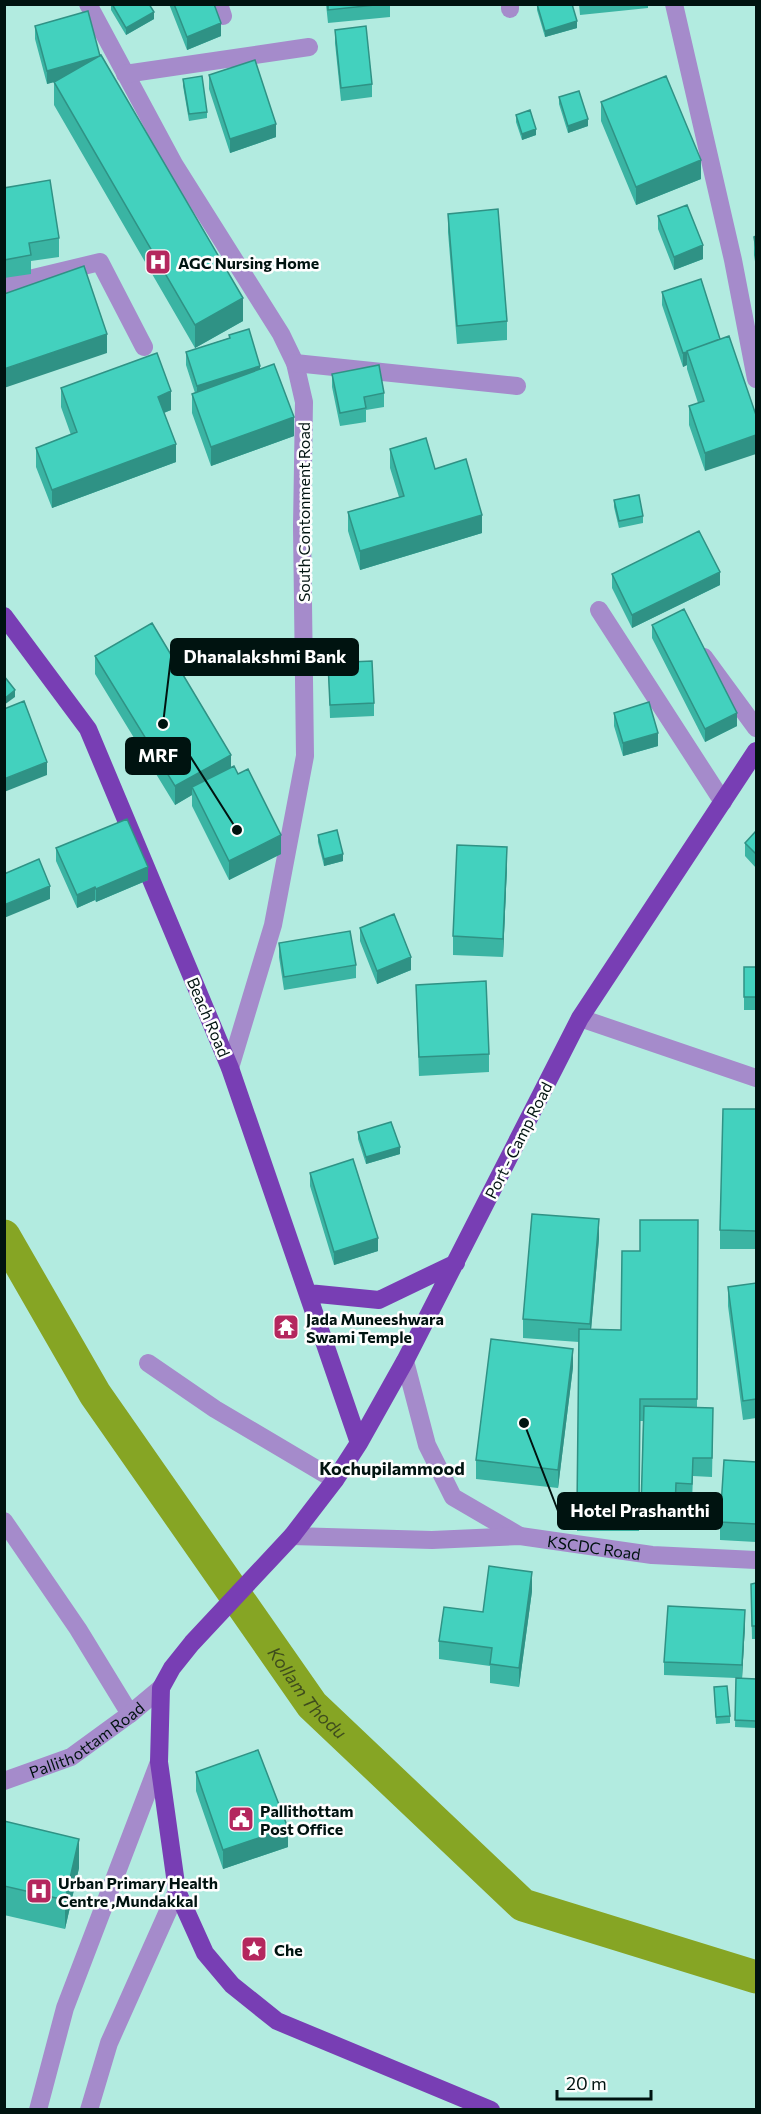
<svg xmlns="http://www.w3.org/2000/svg" width="761" height="2114" viewBox="0 0 761 2114" font-family="Commissioner,sans-serif">
  <rect width="100%" height="100%" fill="#b2ebe0"/>
  <g fill="none" stroke-linecap="round" stroke-linejoin="round">
    <path stroke="#86a524" stroke-width="33" id="s1" d="M4 1236 95 1394 312 1705 523 1905 756 1977"/>
    <g stroke="#a58bcb" stroke-width="18">
      <path d="M88 4 174 164 281 334 295 363 304 402 302 527 305 756 273 925 230 1068"/>
      <path d="M219 4 223 16"/>
      <path d="M674 4 733 260 756 379"/>
      <path d="M510 9V4"/>
      <path d="M125 74 309 47"/>
      <path d="M4 285 100 262 144 347"/>
      <path d="M295 363 517 386"/>
      <path d="M599 610 723 802"/>
      <path d="M704 657 756 728"/>
      <path d="M580 1018 756 1078"/>
      <path d="M405 1361 427 1445 453 1497 520 1536"/>
      <path d="M148 1363 215 1409 335 1480"/>
      <path d="M4 1521 78 1629 130 1714"/>
      <path id="s2" d="M292 1536 432 1540 520 1536 652 1555 756 1560"/>
      <path id="s3" d="M4 1781 71 1757 130 1714 161 1688"/>
      <path d="M38 2110 65 2008 159 1762"/>
      <path d="M89 2110 109 2043 177 1891"/>
    </g>
    <path stroke="#783eb4" stroke-width="18" d="M4 616 88 729 230 1068 359 1443
      M308 1293 379 1300 456 1263
      M491 2110 277 2021 232 1985 205 1953 177 1891 159 1762 161 1688 172 1668 192 1643 292 1536 335 1480 359 1443 405 1361 580 1018 756 751"/>
  </g>
  <path fill="#3ab4a3" d="M111 4H149L154 19 126 35 111 10Z
    M169 4H214L221 36 187 50Z
    M326 4H390V17L328 23Z
    M537 4H572L577 28 545 37 537 10Z
    M579 4H648V8L580 15Z
    M35 26 100 56 243 321 195 348 54 105V82L56 81 47 84 35 39Z
    M335 30 372 84V97L341 101 335 43Z
    M209 75 276 137 230 153 209 89Z
    M183 79 207 112V118L189 121 183 86Z
    M559 97 588 126 568 133 559 104Z
    M601 102 701 179 636 205 601 121Z
    M516 115 536 135 522 140 516 122Z
    M4 188 59 238V257L31 261V274L4 278Z
    M448 214 507 321V340L457 344 448 232Z
    M658 216 703 259 674 270 658 229Z
    M756 236V268L754 255V237Z
    M662 292 720 339 705 471 689 425V406L698 403 687 369V365L683 367 662 305Z
    M229 335 260 369 294 436 211 466 192 413V394L195 393 186 365V352L229 338Z
    M332 374 384 393V407L366 410V422L340 426 332 387Z
    M61 388 171 410 164 413 176 462 52 508 36 467V448L71 435 61 407Z
    M390 449 435 469 482 533 360 570 348 531V512L399 497 390 468Z
    M614 500 643 516V523L619 528 614 507Z
    M612 574 720 585 632 628 612 588Z
    M652 625 737 726 705 742 652 638Z
    M95 656 238 774 281 854 229 880 192 806V795L175 805 95 674Z
    M328 663 374 703V716L330 718Z
    M614 713 658 746 623 756 614 726Z
    M756 831V868L745 856V843Z
    M318 835 343 861 324 866 318 842Z
    M56 848 148 880 96 902 95 900 77 908 56 861Z
    M507 866 503 957 453 955V936Z
    M360 928 411 970 377 984 360 941Z
    M279 943 356 965V978L284 990 279 957Z
    M744 967H756V1010H744Z
    M416 985 489 1054V1072L419 1076Z
    M756 1109V1249H720V1230Z
    M358 1132 400 1154 366 1164 358 1139Z
    M310 1173 378 1251 334 1265 310 1186Z
    M698 1220 697 1407 713 1426 712 1477 693 1476 692 1502H676L675 1527 641 1526 643 1421H640L639 1531H577L579 1342 523 1338V1319L599 1238 591 1329 621 1330 640 1251Z
    M756 1283V1418L743 1420 728 1306V1287Z
    M573 1367 558 1488 476 1479V1460Z
    M756 1462V1542L720 1540V1522Z
    M756 1583V1639H752L751 1597Z
    M532 1591 519 1687 490 1683V1666L439 1659V1641L483 1612Z
    M745 1624 742 1678 756 1679V1728L735 1727 736 1678 664 1675V1662Z
    M714 1687 730 1716V1723L716 1724Z
    M196 1772 288 1847 223 1869 196 1791Z
    M4 1821 79 1868 65 1929 4 1915Z"/>
  <path fill="#2f9285" d="M154 12V19L126 35V28Z
    M577 21V28L545 37V31Z
    M221 23V36L187 50V37Z
    M100 56V70L47 84V71Z
    M588 119V126L568 133V126Z
    M276 124V137L230 153V139Z
    M536 129V135L522 140V134Z
    M701 160V179L636 205V187Z
    M703 245V259L674 270V257Z
    M243 298V321L195 348V325Z
    M107 334V353L4 388V369Z
    M687 352V365L683 367V353Z
    M260 366V379L197 400V386Z
    M171 391V410L158 415V397Z
    M294 417V436L211 466V447Z
    M756 435V454L705 471V453Z
    M176 444V462L52 508V490Z
    M482 515V533L360 570V551Z
    M720 572V585L632 628V615Z
    M15 690V697L4 705V699Z
    M737 713V726L705 742V729Z
    M658 733V746L623 756V743Z
    M231 755V773L192 787V795L175 805V786Z
    M47 762V775L4 792V779Z
    M281 835V854L229 880V861Z
    M507 847V866L503 957V939Z
    M343 854V861L324 866V859Z
    M148 867V880L96 902V889Z
    M50 886V899L4 918V905Z
    M95 887V900L77 908V895Z
    M411 957V970L377 984V971Z
    M400 1147V1154L366 1164V1157Z
    M599 1219V1238L590 1343V1324Z
    M378 1238V1251L334 1265V1252Z
    M573 1349V1367L558 1488V1470Z
    M532 1572V1591L519 1687V1668Z
    M745 1610V1624L742 1679V1665Z
    M288 1828V1847L223 1869V1850Z
    M79 1839V1868L65 1929V1900Z"/>
  <path fill="#43d1be" stroke="#2f9285" stroke-width="1.5" d="M112 4H149L154 12 126 28Z
    M174 4H214L221 23 187 37Z
    M328 4H384L328 10Z
    M537 4H572L577 21 545 31Z
    M88 11 100 56 47 71 35 26Z
    M366 26 372 84 341 88 335 30Z
    M101 55 243 298 195 325 54 82Z
    M255 60 276 124 230 139 209 75Z
    M202 76 207 112 189 114 183 79Z
    M666 76 701 160 636 187 601 102Z
    M579 91 588 119 568 126 559 97Z
    M530 110 536 129 522 134 516 115Z
    M50 180 59 238 29 243 31 255 4 260V188Z
    M687 205 703 245 674 257 658 216Z
    M498 209 507 321 457 326 448 214Z
    M756 236V249L754 237Z
    M84 266 107 334 4 369V294Z
    M701 279 720 339 687 351V352L683 353 662 292Z
    M249 329 260 366 197 386 186 352 230 338 229 335Z
    M729 336 756 415V435L705 453 689 406 704 401 687 351Z
    M157 353 171 391 158 397 176 444 52 490 36 448 77 432 61 388Z
    M274 364 294 417 211 447 192 394Z
    M379 365 384 393 364 397 366 408 340 413 332 374Z
    M426 438 435 469 466 459 482 515 360 551 348 512 404 496 390 449Z
    M639 495 643 516 619 521 614 500Z
    M699 531 720 572 632 615 612 574Z
    M684 609 737 713 705 729 652 625Z
    M152 623 231 755 175 786 95 656Z
    M372 661 374 703 330 705 328 663Z
    M4 676 15 690 4 699Z
    M24 701 47 762 4 779V709Z
    M649 702 658 733 623 743 614 713Z
    M234 766 238 774 248 769 281 835 229 861 192 787Z
    M127 819 148 867 96 889 95 887 77 895 56 848Z
    M337 830 343 854 324 859 318 835Z
    M756 831V854L745 843Z
    M457 845 507 847 503 939 453 936Z
    M39 859 50 886 4 905V874Z
    M394 914 411 957 377 971 360 928Z
    M350 931 356 965 284 977 279 943Z
    M744 967H756V997H744Z
    M486 981 489 1054 419 1057 416 985Z
    M723 1109H756V1231L720 1230Z
    M391 1122 400 1147 366 1157 358 1132Z
    M353 1159 378 1238 334 1252 310 1173Z
    M532 1214 599 1219 590 1324 523 1319Z
    M640 1220H698L697 1399H640L639 1508H577L579 1329 621 1330 622 1251H640Z
    M756 1283V1399L743 1401 728 1287Z
    M491 1339 573 1349 558 1470 476 1460Z
    M644 1406 713 1408 712 1458H693L692 1484 676 1483 675 1509 641 1508Z
    M724 1460 756 1462V1524L720 1522Z
    M489 1566 532 1572 519 1668 490 1664 492 1648 439 1641 444 1607 483 1612Z
    M756 1583V1626H752L751 1584Z
    M668 1606 745 1610 742 1665 664 1662Z
    M736 1678 756 1679V1721L735 1720Z
    M727 1686 730 1716 716 1717 714 1687Z
    M258 1750 288 1828 223 1850 196 1772Z
    M4 1821 79 1839 65 1900 4 1886Z"/>
  <defs>
    <g id="hospital-square" transform="scale(1.35)"><rect x="-9" y="-9" width="18" height="18" rx="4" fill="#b4275e" stroke="#fefefe"/><path d="M-5-5h3v3.5h4V-5h3V5h-3V1.5h-4V5h-3Z" fill="#fff"/></g>
    <g id="temple-square" transform="scale(1.35)"><rect x="-9" y="-9" width="18" height="18" rx="4" fill="#b4275e" stroke="#fefefe"/><path d="M0-6L5-2H3V0L6.5 2.5H4V6H1.5V3h-3V6H-4V2.5H-6.5L-3 0V-2H-5Z" fill="#fff"/></g>
    <g id="civic-square" transform="scale(1.35)"><rect x="-9" y="-9" width="18" height="18" rx="4" fill="#b4275e" stroke="#fefefe"/><path d="M-.6-6.5H3V-4.5H.6V-3L4-1V1h2V6H-6V1h2V-1L-.6-3ZM-1.2 2.5V6h2.4V2.5Z" fill="#fff"/></g>
    <g id="sight-square" transform="scale(1.35)"><rect x="-9" y="-9" width="18" height="18" rx="4" fill="#b4275e" stroke="#fefefe"/><path d="M0-6L1.8-2.2L6-1.7L2.9 1.2L3.7 5.4L0 3.3L-3.7 5.4L-2.9 1.2L-6-1.7L-1.8-2.2Z" fill="#fff"/></g>
  </defs>
  <g fill-rule="evenodd">
    <use href="#hospital-square" x="158" y="262"/>
    <use href="#temple-square" x="286" y="1327"/>
    <use href="#civic-square" x="241" y="1819"/>
    <use href="#hospital-square" x="39" y="1891"/>
    <use href="#sight-square" x="254" y="1949"/>
  </g>
  <g text-anchor="middle" dominant-baseline="central" stroke-width="5" stroke-linejoin="round" paint-order="stroke">
    <g font-size="16" font-weight="bold" fill="#001310" stroke="#fefefe" text-anchor="start">
      <text x="178" y="262">AGC Nursing Home</text>
      <text x="306" y="1318">Jada Muneeshwara<tspan x="306" dy="18">Swami Temple</tspan></text>
      <text x="260" y="1810">Pallithottam<tspan x="260" dy="18">Post Office</tspan></text>
      <text x="58" y="1882">Urban Primary Health<tspan x="58" dy="18">Centre ,Mundakkal</tspan></text>
      <text x="274" y="1949">Che</text>
    </g>
    <g font-size="16" fill="#001310" stroke="#fefefe">
      <text transform="translate(303 512) rotate(-90)">South Contonment Road</text>
      <text transform="translate(209 1017) rotate(67)">Beach Road</text>
      <text transform="translate(518 1140) rotate(-63)">Port - Camp Road</text>
      <text stroke="none"><textPath href="#s2" startOffset="303">KSCDC Road</textPath></text>
      <text stroke="none"><textPath href="#s3" startOffset="93">Pallithottam Road</textPath></text>
    </g>
    <g font-size="18" font-weight="bold" fill="#001310" stroke="#fefefe">
      <text x="392" y="1468">Kochupilammood</text>
    </g>
    <g font-size="18" font-style="italic" fill="#3f4d1d" stroke="#fefefe">
      <text stroke="none"><textPath href="#s1" startOffset="549">Kollam Thodu</textPath></text>
    </g>
  </g>
  <path fill="none" stroke="#001310" stroke-width="2" d="M163 724L171 657M237 830L190 756M524 1423L558 1511"/>
  <g fill="#001310" stroke="#fefefe" stroke-width="2">
    <circle cx="163" cy="724" r="6"/>
    <circle cx="237" cy="830" r="6"/>
    <circle cx="524" cy="1423" r="6"/>
  </g>
  <g fill="#001310" stroke="#001310" stroke-width="2">
    <rect x="171" y="639" width="187" height="36" rx="6"/>
    <rect x="126" y="738" width="64" height="36" rx="6"/>
    <rect x="558" y="1493" width="164" height="36" rx="6"/>
  </g>
  <g font-size="18" text-anchor="middle" font-weight="bold" fill="#fff">
    <text x="265" y="663">Dhanalakshmi Bank</text>
    <text x="158" y="762">MRF</text>
    <text x="640" y="1517">Hotel Prashanthi</text>
  </g>
  <rect width="761" height="2114" fill="none" stroke="#001310" stroke-width="12"/>
  <path d="M557 2090v9h94v-9" fill="none" stroke="#001310" stroke-width="3"/>
  <text x="566" y="2090" font-size="18" fill="#001310" stroke="#fefefe" stroke-width="4.5" paint-order="stroke">20 m</text>
</svg>
